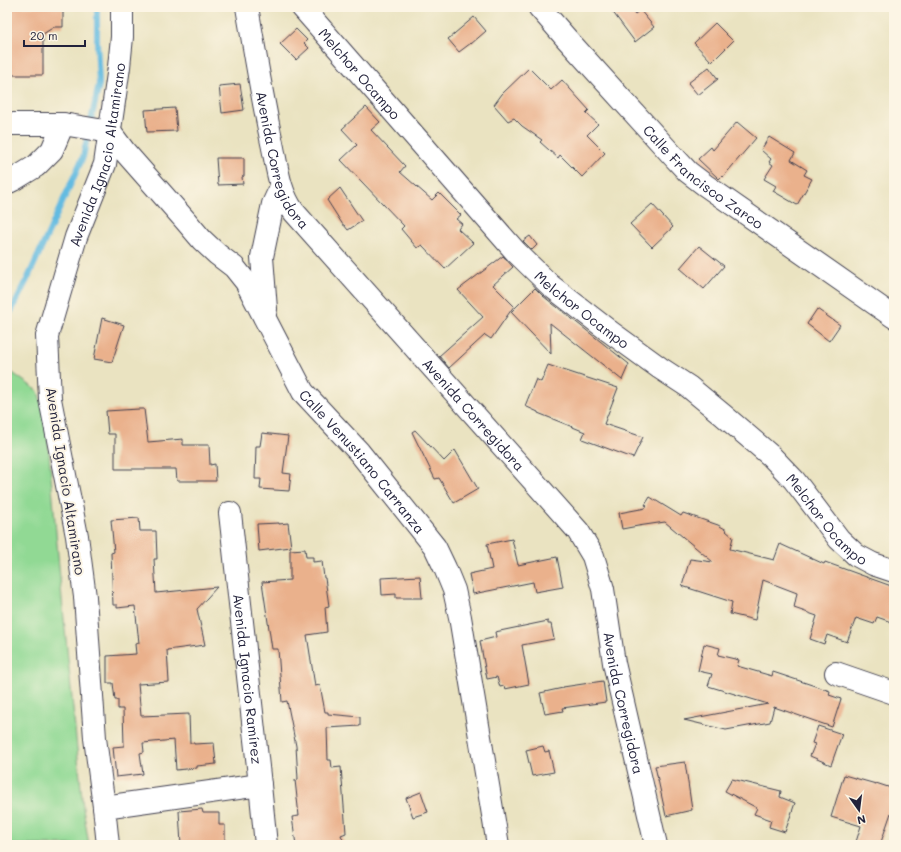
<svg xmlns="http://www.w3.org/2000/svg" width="901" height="852" viewBox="0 0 901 852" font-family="Mali,sans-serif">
  <rect width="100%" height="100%" fill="#fcf5e5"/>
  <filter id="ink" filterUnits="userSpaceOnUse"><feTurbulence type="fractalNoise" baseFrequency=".025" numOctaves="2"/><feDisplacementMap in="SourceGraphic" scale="8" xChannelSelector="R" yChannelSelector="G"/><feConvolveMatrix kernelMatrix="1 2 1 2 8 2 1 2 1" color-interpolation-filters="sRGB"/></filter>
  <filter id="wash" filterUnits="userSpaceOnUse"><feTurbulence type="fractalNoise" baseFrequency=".012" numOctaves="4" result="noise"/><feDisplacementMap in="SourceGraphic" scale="16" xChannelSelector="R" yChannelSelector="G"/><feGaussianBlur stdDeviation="0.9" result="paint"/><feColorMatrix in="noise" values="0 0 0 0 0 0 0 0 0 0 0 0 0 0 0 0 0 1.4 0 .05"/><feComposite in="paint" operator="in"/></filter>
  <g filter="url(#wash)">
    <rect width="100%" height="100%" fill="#eae3c1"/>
    <path fill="#91d994" stroke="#5a7e68" d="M7 369 38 391 46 419 61 589 83 808 89 845H7Z"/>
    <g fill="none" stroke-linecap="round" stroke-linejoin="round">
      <path stroke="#64bbe1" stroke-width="6" d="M7 317 12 310 26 282 83 157 99 84 97 41V7"/>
    </g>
    <g id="blocks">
      <path fill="#eab18c" d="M7 7H63V27H54L43 34V75H7Z
        M609 7H630L635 14 640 10 654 27 635 42Z
        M474 17 486 31 471 44V43L459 52 448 39Z
        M715 23 733 41 712 62 694 43Z
        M296 29 307 40 304 43 309 48 296 60 280 44Z
        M709 67 718 79 698 95 688 83Z
        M529 68 551 90 562 80 589 110 586 113 598 124 587 135 605 153 582 177 560 155 558 158 540 142 542 140 522 126 514 118 508 121 494 105 502 94Z
        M240 84 244 110 222 113 219 86Z
        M366 107 380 122 371 130 405 166 400 172 432 200 439 193 461 215 456 219 462 224 458 229 473 243 445 269 422 245 417 248 401 229 404 226 341 160 357 145 342 129Z
        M175 108 177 131 147 132 145 110Z
        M737 122 756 138 723 177 722 176 719 179 698 159 711 147 713 150Z
        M769 137 795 153 791 160 807 170 804 175 812 179 797 205 773 191 776 186 764 179 773 165 769 162 771 159 761 150Z
        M216 158H244V176L242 177 243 184 218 185Z
        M340 188 362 221 348 230 344 225H343L327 200Z
        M652 204 673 227 652 247 630 224Z
        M530 236 537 245 532 250 523 241Z
        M699 246 724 266 704 289 680 268Z
        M503 256 513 267 493 285 514 306 491 339 485 335 449 368 439 356 483 317 458 290Z
        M535 288 543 296 629 364 622 380 550 323 551 354 511 312Z
        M817 309 840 325 829 341 807 324Z
        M102 318 124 325 112 362 94 359Z
        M548 365 618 388 604 424 643 437 633 458 582 439 585 432 538 413V412L525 406 536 379 541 382Z
        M139 409H144L148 442 183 439V445H209L210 465 215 464 216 481H177L176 469H115V434H108L106 411Z
        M415 430 444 461 455 450 478 489 454 503 439 478 435 479 412 432Z
        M262 433 288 436 283 473 291 474 289 491 260 489 261 479H255L256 446H260Z
        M650 497 681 516 683 513 718 525 727 530 726 531 733 537 730 549 774 560 780 544 824 564 825 562 894 587V623L877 617 874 624 856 618 847 642 827 635 824 644 810 639 817 616 794 608 797 593 763 580 755 620 730 614 732 602 682 586 690 559 713 562 665 522 638 526 622 529 619 513 646 508V507L647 506 645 505Z
        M139 518 140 531H156L157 559H154L156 593 217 587 197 609 205 645 167 650 169 682 138 684 141 716 189 714 190 743H194V744L214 743 216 764 197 766V768L176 770 174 740 143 743 144 752 140 753 143 774 116 777 113 747 124 746 123 709H118V700H115L113 683H107V656L136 654 135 644 139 643 135 606 117 608V605H113L111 553 114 552 111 520Z
        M279 523V524L288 523 291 547 259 551 257 524Z
        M512 539 518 565 557 557 563 587 535 592 533 582 473 594 469 574 492 569 487 544Z
        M305 549 306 557H313V562L322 561 324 578H325L329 606 325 607 327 632 307 635 315 686 320 685 325 712H328V714L360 717V726L327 728 328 760H331L332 768 341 767 346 833 341 835 345 845H296L292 817 299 816 295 780 298 779 296 746 287 701 282 702 278 649H272L262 582 290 580V550Z
        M420 576 422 598H396V594L382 595 381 578Z
        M548 621V624H551L554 639 522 645 529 684 505 689 504 686 500 687 497 677 487 679 480 641 496 637 495 632Z
        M704 644 720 648 718 655 739 660 737 666 772 676 773 672 830 691 829 695 841 699 832 727 774 707 770 722 726 730 684 720 768 704 708 686 712 674 698 671Z
        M603 681 606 702 562 708 563 711 545 714 540 693 563 688V687Z
        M818 726 842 734 831 765 810 756 815 744 812 743Z
        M543 746 545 752 549 751 554 772 532 776 526 750Z
        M685 762 692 810 666 816 655 766Z
        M844 775 876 784V783L894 789V815L891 813 880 845H855L861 826 831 817Z
        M732 779 781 791 780 797 795 803 785 832 769 827 771 820 754 814 757 808 725 791Z
        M421 792 428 812 413 817 406 798Z
        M202 809 203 813H219V825H225V845H181L179 811Z"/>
    </g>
  </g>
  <g filter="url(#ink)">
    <use href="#blocks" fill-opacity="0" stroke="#403f4f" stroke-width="1"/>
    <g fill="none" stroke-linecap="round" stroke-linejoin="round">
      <g stroke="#403f4f" stroke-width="24">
        <g id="minor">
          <path id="s1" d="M247 7C255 52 262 98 272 143 277 166 279 192 294 212L578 531 593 556 603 589 614 663 656 845"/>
          <path id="s2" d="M302 7 516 252 551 286 609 331 660 368 689 387 723 415 771 456 794 480 839 539 856 555 873 564 894 571"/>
          <path id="s3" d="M539 7 566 38 674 157 688 172 705 185 894 317"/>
          <path id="s4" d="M7 124H63L110 132 125 152 185 220 202 240 217 254 234 267 246 282 303 392 359 452 435 547 445 568 454 590 460 617 498 845"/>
          <path d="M7 183 13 180 36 166 52 150 63 124"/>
          <path d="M265 313 266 309 262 257 273 204 281 187"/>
          <path id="s5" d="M230 513 260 785"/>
          <path d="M836 673 894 693"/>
          <path id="s6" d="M104 807 95 738 85 597 77 536 50 399 47 336 76 237 105 164 119 67 122 37V7"/>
        </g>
      </g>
      <g stroke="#403f4f" stroke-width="24">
        <path id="tertiary" d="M108 845 104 807 260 785 266 845"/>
      </g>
      <use href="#minor" stroke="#fff" stroke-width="22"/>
      <use href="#tertiary" stroke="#fff" stroke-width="22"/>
    </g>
  </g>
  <g text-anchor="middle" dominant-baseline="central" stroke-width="4" stroke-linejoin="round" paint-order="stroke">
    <g font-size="14" fill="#22223b" stroke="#fcf5e5">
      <text stroke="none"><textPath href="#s2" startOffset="88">Melchor Ocampo</textPath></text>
      <text stroke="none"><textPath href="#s6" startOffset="664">Avenida Ignacio Altamirano</textPath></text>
      <text stroke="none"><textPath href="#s1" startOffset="158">Avenida Corregidora</textPath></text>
      <text stroke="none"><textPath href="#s3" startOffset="237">Calle Francisco Zarco</textPath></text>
      <text stroke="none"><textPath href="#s2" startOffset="413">Melchor Ocampo</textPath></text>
      <text stroke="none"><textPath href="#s1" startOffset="482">Avenida Corregidora</textPath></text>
      <text stroke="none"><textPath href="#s4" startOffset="522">Calle Venustiano Carranza</textPath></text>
      <text transform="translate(66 481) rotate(81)">Avenida Ignacio Altamirano</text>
      <text stroke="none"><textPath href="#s2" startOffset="737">Melchor Ocampo</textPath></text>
      <text stroke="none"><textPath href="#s5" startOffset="167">Avenida Ignacio Ramírez</textPath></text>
      <text stroke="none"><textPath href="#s1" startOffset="818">Avenida Corregidora</textPath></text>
    </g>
  </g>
  <rect width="901" height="852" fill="none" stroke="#fcf5e5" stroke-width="24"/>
  <g transform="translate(859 810) rotate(166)" stroke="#fcf5e5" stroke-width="3" paint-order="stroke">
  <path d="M0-3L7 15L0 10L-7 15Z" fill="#22223b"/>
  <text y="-6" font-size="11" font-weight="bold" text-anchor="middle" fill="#22223b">N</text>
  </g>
  <path d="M24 40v6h61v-6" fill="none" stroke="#22223b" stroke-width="2"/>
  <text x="30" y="40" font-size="12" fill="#22223b" stroke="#fcf5e5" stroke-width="3" paint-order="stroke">20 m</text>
</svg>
